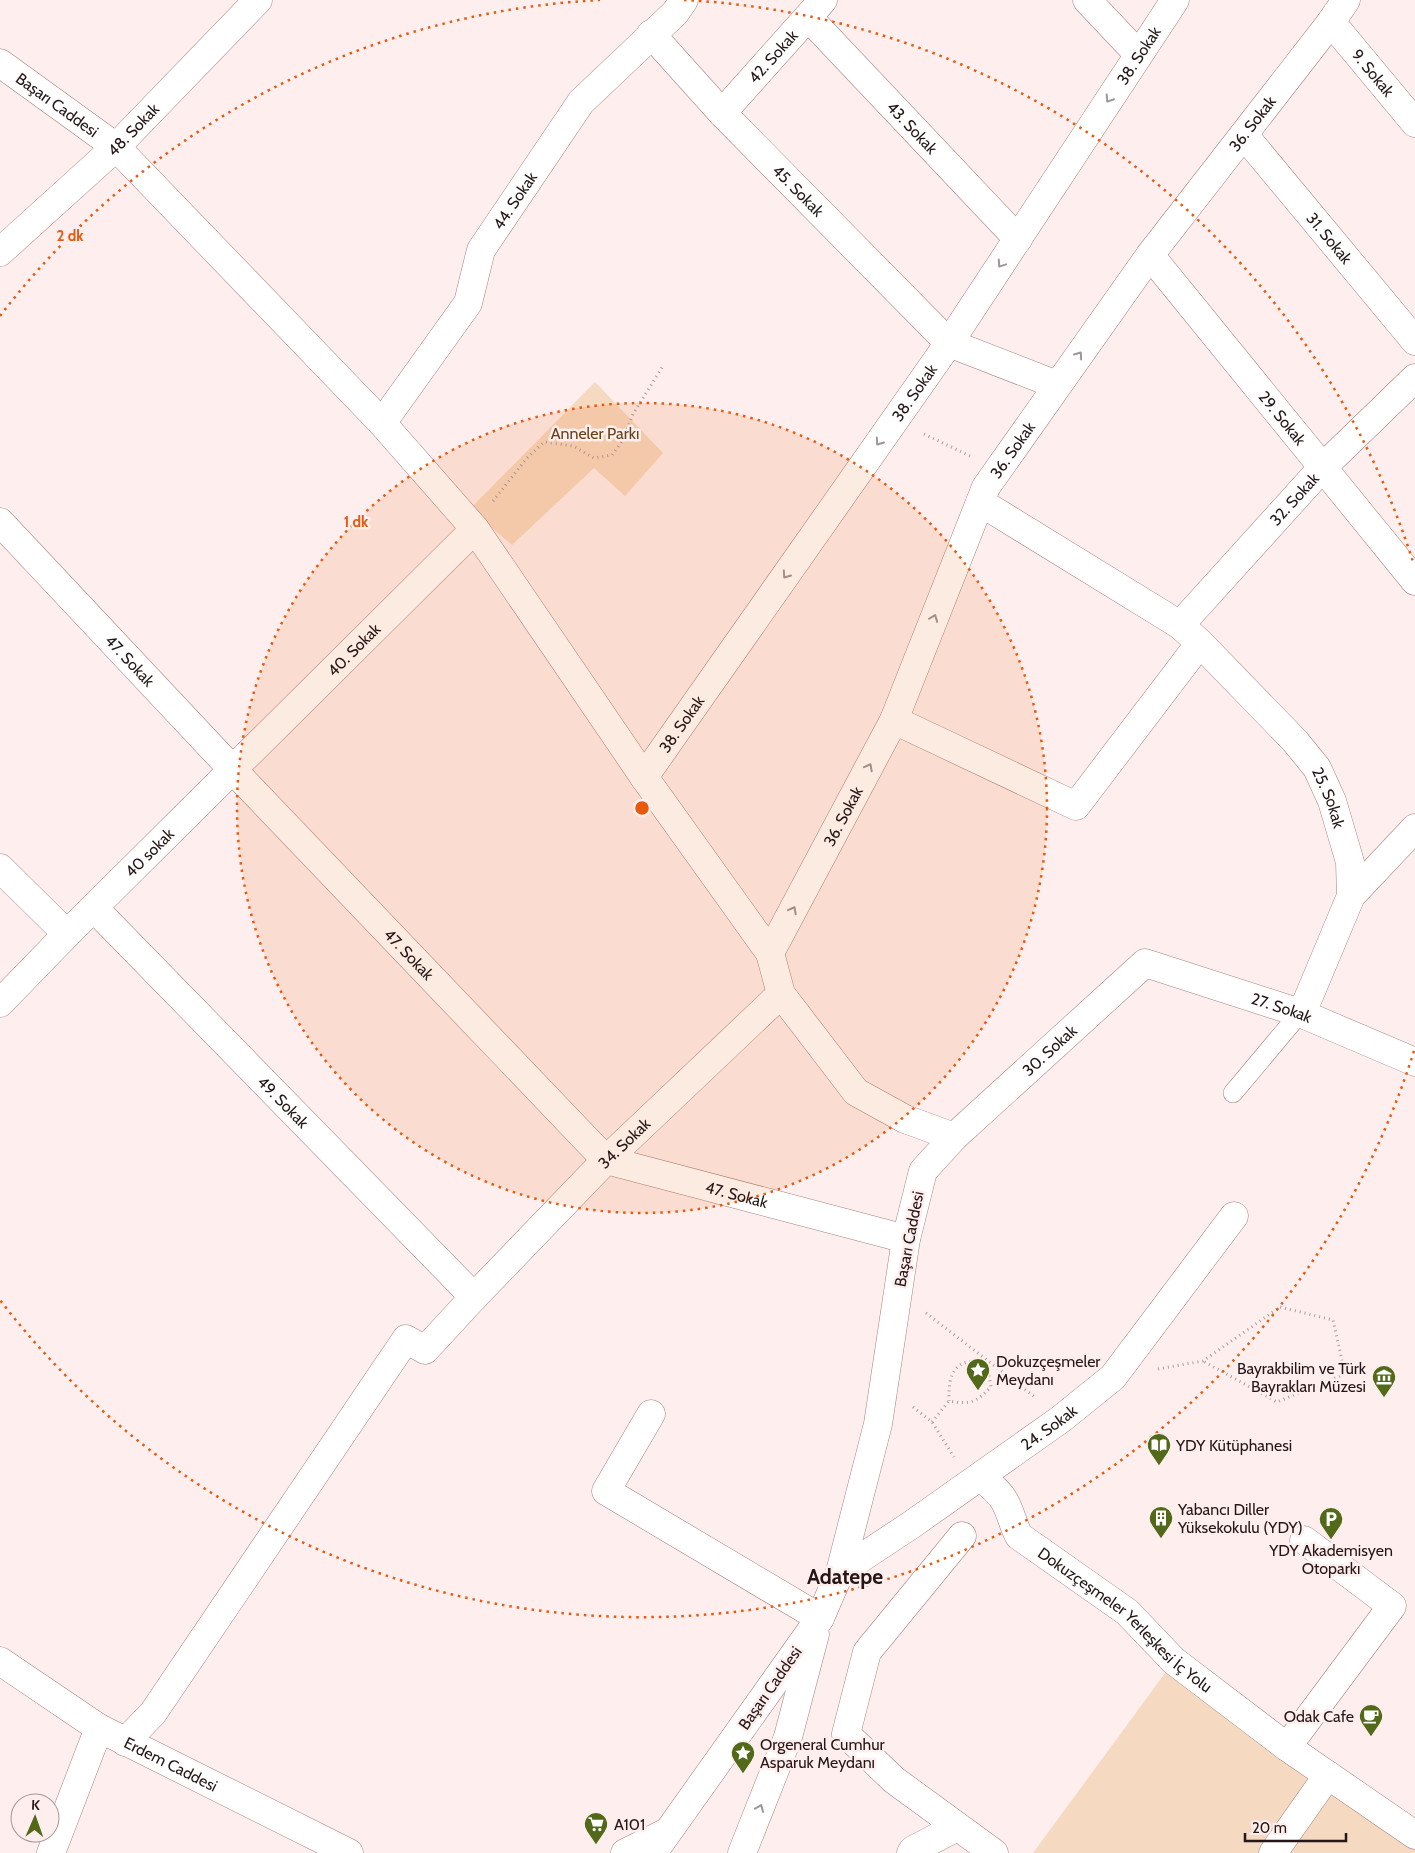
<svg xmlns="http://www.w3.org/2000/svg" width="1415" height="1853" viewBox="0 0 1415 1853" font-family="Cabin,sans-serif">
  <rect width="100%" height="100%" fill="#feeeed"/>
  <path fill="#f5d9c1" d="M595 382 663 453 625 496 594 468 512 545 470 509Z
    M1174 1661 1415 1835V1853H1033Z"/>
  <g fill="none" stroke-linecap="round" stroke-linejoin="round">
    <g stroke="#a68281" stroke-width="20">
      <path id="lane" d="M1233 1093 1300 1013"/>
    </g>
    <g stroke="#a68281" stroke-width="29">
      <g id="street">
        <path d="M1087 0 1138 54"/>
        <path id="s1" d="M808 17 1018 239"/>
        <path id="s2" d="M1331 22 1415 123"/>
        <path id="s3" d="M651 34 722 113 949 343 1057 385"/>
        <path id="s4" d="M722 113 823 0"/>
        <path id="s5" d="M1244 135 1415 341"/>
        <path id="s6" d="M0 252 116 147 258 0"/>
        <path id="s7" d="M1150 255 1415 581"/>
        <path id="s8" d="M382 423 468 303 481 250 581 102 675 13 684 0"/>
        <path id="s9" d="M980 502 1180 625 1200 643 1295 741 1317 768 1332 801 1350 862 1351 896 1307 1001 1300 1013"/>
        <path id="s10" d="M0 522 232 769 606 1160 906 1239"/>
        <path id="s11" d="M1180 625 1323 467 1415 378"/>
        <path d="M894 720 1076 806 1200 643"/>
        <path d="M0 868 67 934"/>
        <path d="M1351 896 1415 828"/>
        <path id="s12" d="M94 908 474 1297"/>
        <path id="s13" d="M0 1003 67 934 475 529"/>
        <path d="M651 1414 606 1491 820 1618"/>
        <path id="s14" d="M980 1477C989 1484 1000 1492 1005 1502 1011 1513 1013 1525 1019 1536L1127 1612 1174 1661 1287 1747 1415 1835"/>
        <path d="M962 1536 867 1652 846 1734 894 1780 994 1853"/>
        <path id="s15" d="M840 1572 911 1525 1061 1419 1113 1377 1234 1216"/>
        <path id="s16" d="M125 1742 153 1713 406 1339 425 1350 474 1297 606 1160 781 994"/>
        <path d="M1287 1747 1392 1606 1304 1540"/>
        <path d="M51 1853 99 1728"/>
        <path d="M911 1853 913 1850 957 1827"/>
        <path d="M1273 1853 1328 1775"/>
      </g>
    </g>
    <g stroke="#a68281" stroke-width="29">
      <g id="secondary">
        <path id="s17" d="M0 63 116 147 382 423 475 529 644 777 770 953 781 994 856 1092 905 1119 954 1137 923 1171 906 1239 878 1424 840 1572 820 1618 653 1853"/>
        <path id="s18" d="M644 777 949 343 1175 0"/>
        <path id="s19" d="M770 953 894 720 986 487 1150 255 1331 22 1346 0"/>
        <path id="s20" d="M954 1137 1145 963 1300 1013 1415 1062"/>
        <path d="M625 1853 667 1832"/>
        <path d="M742 1853 788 1737 815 1634"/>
      </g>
    </g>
    <g stroke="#a68281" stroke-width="29">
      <g id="primary">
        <path id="s21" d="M0 1661 99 1728 349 1853"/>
      </g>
    </g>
    <path stroke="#ab9c9c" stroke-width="3" stroke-dasharray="1 4" stroke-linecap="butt" d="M924 434 970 456
      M493 501 527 458 544 442 573 446 594 458 612 455 623 440 633 414 663 366
      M926 1313 1036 1398
      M1158 1369 1203 1361 1280 1307 1333 1320 1345 1374 1277 1402 1203 1361
      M913 1407 932 1422 954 1457
      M932 1422 949 1401C971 1405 976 1402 991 1387L987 1363C955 1356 948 1373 949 1401"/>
    <use href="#lane" stroke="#fff" stroke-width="19"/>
    <use href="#street" stroke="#fff" stroke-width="28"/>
    <use href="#secondary" stroke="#fff" stroke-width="28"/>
    <use href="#primary" stroke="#fff" stroke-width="28"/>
  </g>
  <defs><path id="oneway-chevron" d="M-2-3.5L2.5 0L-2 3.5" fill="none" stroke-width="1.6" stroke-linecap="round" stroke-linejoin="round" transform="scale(1.25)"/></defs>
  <g stroke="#9d9797">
    <use href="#oneway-chevron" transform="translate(1109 99) rotate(123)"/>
    <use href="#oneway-chevron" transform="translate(1001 264) rotate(124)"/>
    <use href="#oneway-chevron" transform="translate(1079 355) rotate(-55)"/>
    <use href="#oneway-chevron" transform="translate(879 442) rotate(125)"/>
    <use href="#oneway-chevron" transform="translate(786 575) rotate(125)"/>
    <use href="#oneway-chevron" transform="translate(934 618) rotate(-69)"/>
    <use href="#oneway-chevron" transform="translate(869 767) rotate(-62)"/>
    <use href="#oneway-chevron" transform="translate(793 910) rotate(-62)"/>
    <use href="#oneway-chevron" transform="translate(760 1808) rotate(-68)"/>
  </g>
  <circle cx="642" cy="808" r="405" fill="#e8590c" fill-opacity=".12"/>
  <g fill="none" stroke="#e8590c" stroke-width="2.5" stroke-dasharray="2.5 5">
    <circle cx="642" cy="808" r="405"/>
    <path d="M1414 1051A809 809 0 0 1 0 1300M0 316A809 809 0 0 1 600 0M684 0A809 809 0 0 1 1414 565"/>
  </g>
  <defs>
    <g id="sight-pin" transform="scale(1.25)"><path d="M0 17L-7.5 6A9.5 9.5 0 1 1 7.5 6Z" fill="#516919" stroke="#feeeed"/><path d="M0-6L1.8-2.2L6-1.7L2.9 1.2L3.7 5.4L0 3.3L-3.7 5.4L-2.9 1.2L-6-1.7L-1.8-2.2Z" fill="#fff"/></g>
    <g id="museum-pin" transform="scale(1.25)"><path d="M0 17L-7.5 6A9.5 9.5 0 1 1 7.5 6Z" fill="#516919" stroke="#feeeed"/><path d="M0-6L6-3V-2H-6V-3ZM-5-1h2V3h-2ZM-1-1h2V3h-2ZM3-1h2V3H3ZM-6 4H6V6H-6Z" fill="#fff"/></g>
    <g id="library-pin" transform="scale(1.25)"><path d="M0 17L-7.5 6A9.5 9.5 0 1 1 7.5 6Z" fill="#516919" stroke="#feeeed"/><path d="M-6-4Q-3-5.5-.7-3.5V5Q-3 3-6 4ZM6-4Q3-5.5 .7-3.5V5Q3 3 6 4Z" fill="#fff"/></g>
    <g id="building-pin" transform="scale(1.25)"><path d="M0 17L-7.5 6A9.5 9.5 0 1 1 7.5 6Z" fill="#516919" stroke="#feeeed"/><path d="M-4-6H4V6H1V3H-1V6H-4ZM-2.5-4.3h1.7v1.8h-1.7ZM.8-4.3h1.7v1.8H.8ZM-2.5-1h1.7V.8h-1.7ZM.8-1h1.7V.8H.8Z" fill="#fff"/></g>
    <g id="parking-pin" transform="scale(1.25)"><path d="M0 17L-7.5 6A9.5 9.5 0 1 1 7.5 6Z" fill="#516919" stroke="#feeeed"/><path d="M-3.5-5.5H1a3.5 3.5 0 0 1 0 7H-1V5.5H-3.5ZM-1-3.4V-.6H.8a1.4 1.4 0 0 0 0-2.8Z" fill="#fff"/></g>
    <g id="cafe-pin" transform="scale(1.25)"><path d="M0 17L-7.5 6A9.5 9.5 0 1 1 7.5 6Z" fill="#516919" stroke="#feeeed"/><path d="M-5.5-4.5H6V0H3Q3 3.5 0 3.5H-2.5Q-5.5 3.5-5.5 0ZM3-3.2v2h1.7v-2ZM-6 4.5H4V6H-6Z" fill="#fff"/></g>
    <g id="supermarket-pin" transform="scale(1.25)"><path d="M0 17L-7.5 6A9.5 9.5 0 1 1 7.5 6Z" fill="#516919" stroke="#feeeed"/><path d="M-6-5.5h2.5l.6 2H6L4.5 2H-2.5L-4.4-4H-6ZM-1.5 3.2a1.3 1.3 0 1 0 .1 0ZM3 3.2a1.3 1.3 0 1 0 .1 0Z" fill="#fff"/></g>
  </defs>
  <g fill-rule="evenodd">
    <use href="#sight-pin" x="978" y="1370"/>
    <use href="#museum-pin" x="1384" y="1377"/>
    <use href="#library-pin" x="1159" y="1445"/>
    <use href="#building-pin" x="1161" y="1518"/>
    <use href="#parking-pin" x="1331" y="1519"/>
    <use href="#cafe-pin" x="1371" y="1716"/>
    <use href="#sight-pin" x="743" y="1753"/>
    <use href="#supermarket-pin" x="596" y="1824"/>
  </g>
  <g text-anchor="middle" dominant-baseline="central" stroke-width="5" stroke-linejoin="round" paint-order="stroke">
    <g font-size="16" fill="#251717" stroke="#feeeed">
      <text stroke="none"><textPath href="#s18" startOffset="875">38. Sokak</textPath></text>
      <text stroke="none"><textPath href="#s4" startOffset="76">42. Sokak</textPath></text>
      <text stroke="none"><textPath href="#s2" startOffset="66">9. Sokak</textPath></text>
      <text stroke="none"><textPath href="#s17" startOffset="71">Başarı Caddesi</textPath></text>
      <text stroke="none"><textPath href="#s19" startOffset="965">36. Sokak</textPath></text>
      <text stroke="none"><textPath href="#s1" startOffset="152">43. Sokak</textPath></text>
      <text stroke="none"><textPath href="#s6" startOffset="181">48. Sokak</textPath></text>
      <text stroke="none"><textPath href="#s3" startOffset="215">45. Sokak</textPath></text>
      <text stroke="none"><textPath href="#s8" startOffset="262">44. Sokak</textPath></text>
      <text stroke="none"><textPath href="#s5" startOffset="134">31. Sokak</textPath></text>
      <text stroke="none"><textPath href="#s18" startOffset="470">38. Sokak</textPath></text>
      <text stroke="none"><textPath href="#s7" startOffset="210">29. Sokak</textPath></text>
      <text stroke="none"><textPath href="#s19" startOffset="560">36. Sokak</textPath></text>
      <text stroke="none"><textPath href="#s11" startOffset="170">32. Sokak</textPath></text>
      <text stroke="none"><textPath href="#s13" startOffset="500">40. Sokak</textPath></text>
      <text stroke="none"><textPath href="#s10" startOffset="190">47. Sokak</textPath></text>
      <text stroke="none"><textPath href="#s18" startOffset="65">38. Sokak</textPath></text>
      <text stroke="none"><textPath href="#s9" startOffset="465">25. Sokak</textPath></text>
      <text stroke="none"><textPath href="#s19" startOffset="155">36. Sokak</textPath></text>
      <text stroke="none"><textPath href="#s13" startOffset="212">40 sokak</textPath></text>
      <text stroke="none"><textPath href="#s10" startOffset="595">47. Sokak</textPath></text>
      <text stroke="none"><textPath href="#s20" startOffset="402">27. Sokak</textPath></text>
      <text stroke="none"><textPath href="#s20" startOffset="129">30. Sokak</textPath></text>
      <text stroke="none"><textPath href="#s12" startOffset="271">49. Sokak</textPath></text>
      <text stroke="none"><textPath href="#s16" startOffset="801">34. Sokak</textPath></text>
      <text stroke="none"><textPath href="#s10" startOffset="1015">47. Sokak</textPath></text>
      <text transform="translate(909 1239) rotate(-79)">Başarı Caddesi</text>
      <text stroke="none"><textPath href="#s15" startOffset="254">24. Sokak</textPath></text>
      <text stroke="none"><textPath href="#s14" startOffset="208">Dokuzçeşmeler Yerleşkesi İç Yolu</textPath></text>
      <text transform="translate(770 1688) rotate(-55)">Başarı Caddesi</text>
      <text stroke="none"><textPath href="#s21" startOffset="200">Erdem Caddesi</textPath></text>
    </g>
    <g font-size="16" fill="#68411a" stroke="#feeeed">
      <text x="595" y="433">Anneler Parkı</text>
    </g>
    <g font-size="16" fill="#251717" stroke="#feeeed" text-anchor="start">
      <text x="996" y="1361">Dokuzçeşmeler<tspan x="996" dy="18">Meydanı</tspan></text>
      <text x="1366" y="1368" text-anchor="end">Bayrakbilim ve Türk<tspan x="1366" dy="18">Bayrakları Müzesi</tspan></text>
      <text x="1176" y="1445">YDY Kütüphanesi</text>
      <text x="1178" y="1509">Yabancı Diller<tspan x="1178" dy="18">Yüksekokulu (YDY)</tspan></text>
      <text x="1331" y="1550" text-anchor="middle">YDY Akademisyen<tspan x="1331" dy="18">Otoparkı</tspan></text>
      <text x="1354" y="1716" text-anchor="end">Odak Cafe</text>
      <text x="760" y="1744">Orgeneral Cumhur<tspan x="760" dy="18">Asparuk Meydanı</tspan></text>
      <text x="614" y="1824">A101</text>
    </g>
    <g font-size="21" font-weight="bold" fill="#251717" stroke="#feeeed">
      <text x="845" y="1576">Adatepe</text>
    </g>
  </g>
  <circle cx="642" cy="808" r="8" fill="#e8590c" stroke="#feeeed" stroke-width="2.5"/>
  <g font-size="15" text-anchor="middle" font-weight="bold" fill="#e8590c" stroke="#feeeed" stroke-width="5" stroke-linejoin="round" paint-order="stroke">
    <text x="70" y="241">2 dk</text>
    <text x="356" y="527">1 dk</text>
  </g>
  <g transform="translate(35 1818) rotate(2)"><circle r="24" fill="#feeeed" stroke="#a79897"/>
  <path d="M0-4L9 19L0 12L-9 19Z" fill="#516919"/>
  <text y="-8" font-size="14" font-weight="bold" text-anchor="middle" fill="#251717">K</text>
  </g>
  <path d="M1245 1833v8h101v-8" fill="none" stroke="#251717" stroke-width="2.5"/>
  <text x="1252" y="1833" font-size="15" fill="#251717" stroke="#feeeed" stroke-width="4" paint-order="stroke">20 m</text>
</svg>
